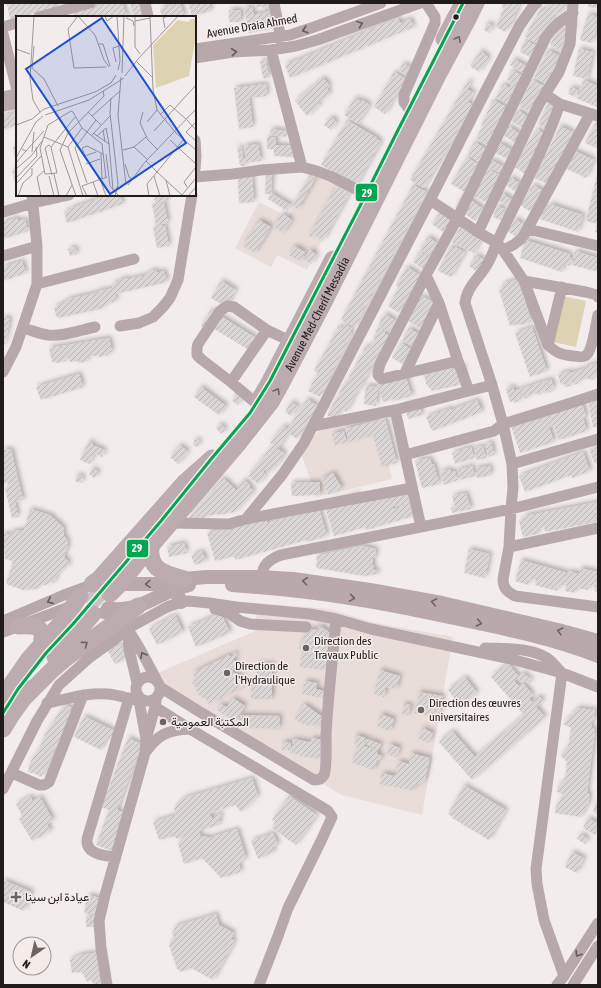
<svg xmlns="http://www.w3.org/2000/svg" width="601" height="988" viewBox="0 0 601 988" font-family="'Asap Condensed',Vazirmatn,sans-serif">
  <defs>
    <pattern id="building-hatch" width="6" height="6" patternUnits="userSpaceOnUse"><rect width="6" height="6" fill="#dad6d5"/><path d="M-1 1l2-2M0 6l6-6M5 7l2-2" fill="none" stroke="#bbb7b6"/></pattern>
    <filter id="shadow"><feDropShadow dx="2.5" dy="-2.5" stdDeviation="2" flood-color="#0004"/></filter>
  </defs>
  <rect width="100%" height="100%" fill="#f2edec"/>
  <path fill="#e9ddda" d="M311 173 347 192 307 270 277 255 271 267 235 248 259 202 288 217Z
    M378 414 392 479 317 497 300 451 319 431Z
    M258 603 329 609 376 623 453 637 422 815 342 795 156 685 153 675 255 631Z"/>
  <path fill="#ddd3b2" d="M558 295 586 301 576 347 548 341Z"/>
  <path fill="url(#building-hatch)" filter="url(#shadow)" d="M7 3H54L56 9 10 19Z
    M106 3H122L127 16 129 15 130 17H74L73 13 92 6 93 8Z
    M129 3H145L147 9 134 15Z
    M178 3H180L185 17H162L160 9Z
    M188 3H209L211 11 192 16Z
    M255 3H271V10H264L263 7H256Z
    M503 3H520L510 27 508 26 506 32 496 27 504 8 502 7Z
    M551 3H570L568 6 560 14 557 12 538 44 528 39 525 36 540 10 541 9 543 11Z
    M589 3H598V8L588 7Z
    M252 7 254 15 270 11 274 28 249 33 244 8Z
    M229 10H241V22H229Z
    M147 11 148 17H139L146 14 136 17H131L130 16Z
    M588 14 598 17V24L592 43 580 40Z
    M398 18 400 23 410 19 414 27 290 78 285 65Z
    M562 19 575 25 562 51 550 45Z
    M487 23 493 26 489 33 484 30Z
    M525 40 538 46 532 58 520 52Z
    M579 49 593 52 587 79 573 76Z
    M548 50 560 56 546 83 534 77Z
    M481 51 489 58 479 72 470 66Z
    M514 59 528 67 524 74 510 65Z
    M266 60 269 78H263L260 61Z
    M403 63 411 68 406 75 399 71Z
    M512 70 523 76 508 104 496 97 503 84 510 88 512 83 507 80Z
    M394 72 406 79 385 114 374 107Z
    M323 78 330 86 327 88 330 93 318 103 320 105 307 116 295 101Z
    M532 80 544 86 531 112 519 106Z
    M584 80 598 86V105L597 107 576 98Z
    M468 81 471 83 467 89 474 93 468 102 473 105 424 188 410 180Z
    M266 84 267 96 249 98 253 127 239 129 234 88Z
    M571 87 578 90 575 97 568 94Z
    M355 98 361 101 362 100 370 105 358 124 344 115Z
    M493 100 507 107 495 133 481 126Z
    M548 103 555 107 545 128 538 124Z
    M518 110 529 118 523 128 511 121Z
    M16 112 17 116V125L3 130V116Z
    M331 117 337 122 331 130 324 125Z
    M347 120 377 138V139L381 142 356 186 321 165Z
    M597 120H598V144L596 148 585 143Z
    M509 126 521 135 515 143 503 135Z
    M560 126 573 132 554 170 541 164 545 154 546 155Z
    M483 127 495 134 488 145 476 138Z
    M271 129 286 131V137L270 135Z
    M537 129 549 137 525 174 513 166Z
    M267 137H276V145L294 146V157L274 156V149H267Z
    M475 142 487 150 478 162 467 154Z
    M499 143 512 150 507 159 494 152Z
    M258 144 261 161 244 163 245 166H240L237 147H241L243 158H246L244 146Z
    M17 146V162H16L13 147Z
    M573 150 594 160 586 178 565 168Z
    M467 157 481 166 465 192 451 184Z
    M491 160 503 166 500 173 487 167Z
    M540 165 554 171 548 184 534 178Z
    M17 169V186H16L12 170Z
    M488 169 500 175 486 202 474 196Z
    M266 172H272L271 194H265Z
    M312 172 317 175 298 209 292 205Z
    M252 175 254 202 239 203 238 176Z
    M597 175H598V233L595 232 597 224 586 221Z
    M511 177 520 184 515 191 506 185Z
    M339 181 352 189 323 241 314 235 312 238 309 236Z
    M413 185 427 192 355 327 341 320Z
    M533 185 545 192 533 213 520 205Z
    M271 193 291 205 287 211 268 199Z
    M502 193 514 201 510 207 498 200Z
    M109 195H120L123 204 67 223 64 212 72 209 71 208Z
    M154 195H166L167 201 155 203Z
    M464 195 483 209 475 221 455 207Z
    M164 202 168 223 156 225 152 204Z
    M550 204 583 215 578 232 540 219 544 207 548 208Z
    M497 206 505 209 501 220 493 217Z
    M443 209 454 216 443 232 432 224Z
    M282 213 292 220 283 233 274 227Z
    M17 218 18 221 25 219 28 231 3 239V222Z
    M515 219 523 224 521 228 520 227 515 236 507 231Z
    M259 220 271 227 255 253 243 246Z
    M165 225 169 246 157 248 153 227Z
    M460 227 482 238 474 253 452 243Z
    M428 237 437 243 433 250 435 251 423 269 413 262 420 252 424 255 425 253 420 250Z
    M525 240 570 254 569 257 572 258 570 266 564 264 562 272 520 258Z
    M294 246 305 252 301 261 289 256Z
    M75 247 77 254 70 256 68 249Z
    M450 247 454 249 455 247 465 252 451 277 438 271Z
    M310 250 317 255 311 264 304 259Z
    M575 251 598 258V272L572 265Z
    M476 255 484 260 476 271 469 266Z
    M22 261 26 273 3 281V267Z
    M407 267 420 275 409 294 410 295 399 313 388 306 399 288 396 285Z
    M156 270 157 273 164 271 167 281 163 283 115 294 116 301 112 302 100 309 58 318 56 315 54 308 69 299 95 293 99 291 113 288 112 284 119 282V280L128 278 129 280 132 278 144 276 151 271Z
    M519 279 531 322 520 325 519 324 510 326 499 290 503 289 502 284Z
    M221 281 236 290 226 307 211 298Z
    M421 296 436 303 422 329 408 321Z
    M211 310 256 338 249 350 211 327 209 331 201 326Z
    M385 314 396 321 389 332 378 325Z
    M3 317 10 319 4 347H3Z
    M345 324 352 328 350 332 352 333 329 378 330 379 320 397 308 391 318 373 314 371 339 326 348 331 343 327Z
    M379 327 386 331 384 333 389 336 359 390 346 383 366 346 369 348 375 339 373 338Z
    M532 327 547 371 530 377 515 333Z
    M409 328 422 336 414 348 402 340Z
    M109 338 112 352 108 353 109 355 99 357V355L87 357 88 361 78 363V361L70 362 69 358 65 359 66 361 56 363V362H52L49 348Z
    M401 343 413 350 404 365 392 358Z
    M598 363V374L593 376 594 379 590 380 589 378 578 381V383L574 385 573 382 569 383 570 386 565 387 564 384 561 385 558 375 569 371 570 373 586 368 585 366Z
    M464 366 462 384 432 391 426 384 425 378 422 374 427 370Z
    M79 374 83 387 41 400 36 387Z
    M405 375 412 396 393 401V399L383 402 377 383Z
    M551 379 554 388 550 390 551 392 546 393 545 390 541 392 542 394 538 395 537 393 527 396V398L524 399 520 389Z
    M345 383 358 390 346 412 341 409 335 419 327 415Z
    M366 386 378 387 376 406 364 404Z
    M513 386 514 391 519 389 522 398 518 399 519 401 514 403 513 401 510 402 506 389Z
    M201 387 226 406 219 415 194 397Z
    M238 390 244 394 238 405 232 401Z
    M598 397V427H593L588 399Z
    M307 399 318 406 297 439 288 433 279 448 270 443 283 426 288 429Z
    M477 400 482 412 432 431 426 417 451 408V410Z
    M291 402 298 406 291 416 285 412Z
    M582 403 586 417 583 418 587 431 559 440 554 425 549 427 554 442 520 453 511 426Z
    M419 404 422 415 408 419 405 405Z
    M385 418 397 463 382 467 373 435 349 442 345 429Z
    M220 424 226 429 221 434 216 428Z
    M344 431 347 442 335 445 332 434Z
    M195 439 200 441 197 447 193 445Z
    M89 441 93 443 92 445 105 450 102 457 94 453 90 464 80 460Z
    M491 442 494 455 488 457 485 444Z
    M598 442V458L593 444Z
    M180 445 188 452 178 464 170 457Z
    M273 445 285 454 277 465H276L269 473 265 469 263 473 266 475 258 484 248 476Z
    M483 446 486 458 477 460 474 448Z
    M471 447 474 458 455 464 452 453Z
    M593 447 598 459V463L595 464 589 449Z
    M11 449 23 500 15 502 18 517 12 518 5 488 9 487 8 482 3 484V450Z
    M583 452 590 471 572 478 571 475 525 492 519 476Z
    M430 458 432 465 434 464 439 484 422 488 415 461Z
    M472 466 475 476 460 480 457 470Z
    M490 466 491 475 477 478 476 468Z
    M93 468 99 473 94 478 89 474Z
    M450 469 451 472 455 471 458 480 444 485 440 472Z
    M333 473 342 488 329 495 321 479Z
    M77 475 83 476 82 483 75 481Z
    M223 478 237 491V488L244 480 250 485V488L254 491 235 512 219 515 217 514 207 516 205 518 187 519Z
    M320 482V495L292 496 291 483Z
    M466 493 471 509 452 513 451 508 455 507 452 496Z
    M358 494 361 503 389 495 392 505 391 498 409 494 411 503 393 507V509L411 503 414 516 366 530 365 527 334 536 324 504Z
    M598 502V517H595L596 522 545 532 544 527 537 529 538 534 523 537 519 521 524 520V516Z
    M319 508 327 536 307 542 306 540 235 560 234 556 215 561 207 533 265 517 267 523 284 518V517Z
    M30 509 50 515 64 528V536L67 539 68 546 64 557 69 562 68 567H64L57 575 54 583 49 582 46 585H40L36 589 23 590 6 584 13 561 5 559 3 535 4 533 10 535 13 531 24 530Z
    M184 543 187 553 169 557 167 547Z
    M363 546 376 549 375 558H373V565L374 570 378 571V574L365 576 316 568 317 561 316 556Z
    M469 549 490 554 485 578 464 573Z
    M202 551 206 561 195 565 191 556Z
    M521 560 568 573 565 586 559 584 557 591 535 585 536 580 530 579 528 585 515 581Z
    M580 568 598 572V592L594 591 595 586 589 585 588 590 576 588 575 593 565 591 569 571 579 574Z
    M221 613 230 633 196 647 188 627Z
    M175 615 183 632 157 645 149 629Z
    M320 626 333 634 326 666 324 670 300 667 302 651 298 647 307 633 308 629 317 630Z
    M122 644 129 657 115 664 108 651Z
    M234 652 237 654 232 661 233 660 237 663 234 664 235 666 232 671 242 678 246 685 209 704 206 699 199 695 194 685 192 684 196 679 193 673 229 655 231 657Z
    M508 663 519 677 514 681 519 686 523 683 533 695 529 698 532 702 539 696 543 701 536 707 545 717 472 780 439 742 452 731 475 757 524 715 491 677Z
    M257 664H272V699H251V685H257Z
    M380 670 400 676 396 689 386 687 384 697 374 694Z
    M522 673H523L532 680 529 683 525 680 522 683 518 679Z
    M465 677 477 693 460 706 448 690Z
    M305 681 317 683 316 689 324 691 323 698 302 694Z
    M419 692 443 696 439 717 415 713Z
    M233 698 245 706 235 722 217 710 221 704 227 707Z
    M65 704 73 709 68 726 54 749 51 759 41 777 36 774 28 772 30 763 42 743 43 738Z
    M304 704 323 717 316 728 310 723 308 726 303 723V724L295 719Z
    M404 704 411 705 408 715 402 714Z
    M577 708 595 710 594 720 592 722 591 727 595 730 587 793 590 795 588 805 584 810 581 817 555 813 556 806 558 804 563 794 557 792 558 787 565 779 567 762 561 756V755L568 747 571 728 563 724Z
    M381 714 394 719 390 731 377 726Z
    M240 715 280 716 279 729 240 727Z
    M84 716 115 731 110 740 106 738 101 750 74 737Z
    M423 728 433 733 428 743 418 738Z
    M356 735 366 738 364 748 365 746 378 750 377 754 382 756 380 761 377 760 374 770 352 763 358 744 354 743Z
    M128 738 142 744 117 810 123 812 118 827 122 829 114 852 96 845 109 810 101 807Z
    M312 738 324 740 326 760 300 756 301 755 291 753 293 739 311 742Z
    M367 739 381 744 378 750 365 744Z
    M283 742H291V750H282Z
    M390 744 400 748 396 757 387 754Z
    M411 753 430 758 425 780 422 784 418 783 411 792 410 790 380 784 381 776 383 773 394 776 396 773 398 761 409 764Z
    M252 778 258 796 241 812 235 805 210 813 212 819 219 813 222 816 218 820 221 824 199 831 201 837 206 836 208 838 237 829 246 858 239 864 241 872 221 878 202 858 184 864 178 843 185 836 177 839 174 836 159 840 153 822 176 815 174 808 184 798Z
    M464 785 506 810 489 840 452 818 453 817 448 814Z
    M30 796 33 801 40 797 53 820 47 824 51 831 32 841 19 819 23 817 16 804Z
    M289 796 317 815 296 845 272 828 275 822 272 820Z
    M598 800V814L593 812 595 805Z
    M588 818 598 823V828L595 835 583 828Z
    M273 833 278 845 272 847 274 852 258 859 251 841Z
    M581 834 588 839 585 844 577 839Z
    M572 852 584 858 577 873 565 867Z
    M3 880 32 892 24 911 3 902Z
    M88 895 100 898 96 916 84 913Z
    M216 914 219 925 234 933 231 939 235 941 213 980 191 968 181 972 177 969 169 945 174 937 172 933 176 926Z
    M86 916H95V927H86Z
    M101 952 106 985H94L91 980 87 982 82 972 72 973 70 960 79 955Z"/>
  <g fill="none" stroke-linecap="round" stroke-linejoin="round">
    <path stroke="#c8c3c2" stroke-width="17" stroke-dasharray="17 8" stroke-linecap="butt" d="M73 624 116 573"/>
    <path stroke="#b7a8ab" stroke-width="11" d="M145 3 148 17
      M274 3 282 44
      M39 17 90 3
      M3 27 17 23
      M3 34 17 90
      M195 49 290 35 314 27 381 3
      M271 50 302 167
      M195 58 233 52 271 50 296 46 317 40 420 3
      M545 94 560 104 598 116
      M3 97 17 94
      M560 104C543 152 519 195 497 242 495 247 493 253 490 259 483 276 467 284 465 303L492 385 503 424 512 464 513 487 511 509 509 547 503 579C503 588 507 592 515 596L598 607
      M3 106 17 103
      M409 109 404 102V95L435 23V17L426 3
      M195 140 196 156 195 169
      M195 177 233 174 261 170 302 167 317 171 332 177 366 194
      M430 200 478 232 497 243 503 250 524 281 548 345C558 354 560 354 573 356 576 356 582 358 585 356 592 353 596 324 598 315
      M3 212 33 203 69 195
      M528 229 598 246
      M478 232 539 104 559 72 570 44 573 3
      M503 250C512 246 518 243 524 235L590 114
      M3 256 37 246
      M426 275 380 364 378 372V375L382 379 458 361
      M524 281 586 292 597 295 598 297
      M37 284 134 259
      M120 326 139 323 153 317 163 307 170 298 178 280 192 195
      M23 328C31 330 39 334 48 335 63 337 80 330 95 327
      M267 330 231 382 201 359 197 355V348L198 344 220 311 227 306 234 307 267 330 290 341
      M548 345 562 287
      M3 372 16 347 37 284V246L32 195
      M405 373 439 303
      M231 382 257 404
      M469 391 458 361 439 303 426 275 457 219 546 37C553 26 562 20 573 13
      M395 410 421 527
      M313 426 395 410 492 385
      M405 455 494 431 503 424 574 402 598 394
      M512 464 598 439
      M246 519 282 475 304 443 430 200 485 92 520 25 534 5 537 3
      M171 523 229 524 246 519 412 488
      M509 547 598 528
      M260 585C262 568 264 561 281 555L511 509 598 487
      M215 609 229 613 240 621 250 624 266 625 306 627
      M102 613C106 614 110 614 114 616 129 624 148 664 156 679
      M3 621 64 595 86 587
      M3 632 72 606
      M128 632 129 649 137 683
      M485 648C505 649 529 647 547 658 553 662 557 668 562 673L536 869 537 884 544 920 564 976
      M136 689a12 12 0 1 1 24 0a12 12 0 1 1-24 0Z
      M160 687 200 712 314 780C318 780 322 779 324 775 327 769 326 743 326 735 328 696 333 657 336 619
      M47 703C67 699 88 692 108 694 118 695 127 698 136 700
      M155 707 190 729 320 806 328 811 332 817 321 841 288 908 278 936 259 985
      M147 736 155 707 156 701
      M145 753C158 734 168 730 190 729
      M12 773 39 785H44L49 782 83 695
      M3 789 37 721 59 685 89 658 114 640 127 629 167 607 181 602 188 601 209 603 236 607 310 614 336 619 371 629 515 660 562 673 598 687
      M116 857C107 856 87 855 87 841 87 837 89 833 90 829L129 698
      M107 985 101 948 99 921 105 895 145 753 146 739 138 695
      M557 985 564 976 598 923
      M573 985 598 946"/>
    <path stroke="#b9a9ac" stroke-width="14" d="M99 579 120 584H155L184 579 206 577H261L293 579 370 590 442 603 558 630 598 641
      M232 585C273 588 315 592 356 599 389 604 422 611 454 618 503 628 552 638 598 656
      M175 590 181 602
      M108 608C132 613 148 601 168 592 175 589 182 587 189 585"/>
    <g stroke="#bcacb0" stroke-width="17">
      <path d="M444 39 463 3"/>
      <path d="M259 400 270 381 333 259"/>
      <path d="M151 546C148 570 165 574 184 579"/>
      <path d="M92 584 99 579 115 561 185 482 212 458"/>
      <path id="s1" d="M110 594 120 584 151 546 238 444 271 402 281 384 324 302 438 75 467 21 476 3"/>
      <path d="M18 626C34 625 46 625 41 645"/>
      <path d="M55 657 93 614"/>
      <path d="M3 696 28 660 60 624 80 596"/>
      <path d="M24 698 52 670 66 658 138 606"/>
      <path d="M3 729 11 716 30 689"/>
    </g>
    <g stroke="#f5ece9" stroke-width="6">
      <path id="bus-1" d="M3 713 18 689 46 653 73 624 161 521 212 458 250 413 270 381 360 206 396 134 463 3"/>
    </g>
    <use href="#bus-1" stroke="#00a651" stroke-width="3"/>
  </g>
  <defs><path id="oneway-chevron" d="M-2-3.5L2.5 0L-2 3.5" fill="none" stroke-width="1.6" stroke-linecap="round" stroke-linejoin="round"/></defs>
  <g stroke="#635b5c">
    <use href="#oneway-chevron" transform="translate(360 24) rotate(-20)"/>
    <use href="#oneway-chevron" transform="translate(305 30) rotate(163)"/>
    <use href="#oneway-chevron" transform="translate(234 52) rotate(-6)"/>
    <use href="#oneway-chevron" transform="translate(50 601) rotate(156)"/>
    <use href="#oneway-chevron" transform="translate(143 655) rotate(-119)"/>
    <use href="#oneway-chevron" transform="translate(578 954) rotate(123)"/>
  </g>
  <g stroke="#6e6466">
    <use href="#oneway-chevron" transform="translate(458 39) rotate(-61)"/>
    <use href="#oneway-chevron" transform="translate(277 391) rotate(-60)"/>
    <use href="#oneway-chevron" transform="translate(85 644) rotate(-36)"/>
  </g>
  <g stroke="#6c6264">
    <use href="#oneway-chevron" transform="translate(305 581) rotate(-172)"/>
    <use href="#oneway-chevron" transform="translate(148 584) rotate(179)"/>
    <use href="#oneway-chevron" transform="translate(352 598) rotate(9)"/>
    <use href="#oneway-chevron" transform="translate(434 602) rotate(-170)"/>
    <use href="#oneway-chevron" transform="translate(479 623) rotate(12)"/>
    <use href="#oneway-chevron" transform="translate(560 631) rotate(-166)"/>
  </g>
  <circle fill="#1f1c1b" stroke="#f5ece9" stroke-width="1.5" cx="456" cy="17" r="3.5"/>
  <g fill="#696564" stroke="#f5ece9" stroke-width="1.5">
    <circle cx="306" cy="648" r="4"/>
    <circle cx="227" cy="673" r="4"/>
    <circle cx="421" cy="710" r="4"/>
    <circle cx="163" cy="722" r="4"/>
    <path d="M14 891h4v4h4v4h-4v4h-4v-4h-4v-4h4z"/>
  </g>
  <g text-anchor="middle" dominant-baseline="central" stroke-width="3" stroke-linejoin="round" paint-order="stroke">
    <g font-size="12" fill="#1f1c1b" stroke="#f5ece9">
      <text transform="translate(252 26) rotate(-10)">Avenue Draia Ahmed</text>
      <text stroke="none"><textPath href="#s1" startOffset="350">Avenue Med-Cherif Messadia</textPath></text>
    </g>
    <g font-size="12" fill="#1f1c1b" stroke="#f5ece9" text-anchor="start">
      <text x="314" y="641">Direction des<tspan x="314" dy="14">Travaux Public</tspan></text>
      <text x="235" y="666">Direction de<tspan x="235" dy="14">l'Hydraulique</tspan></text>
      <text x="429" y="703">Direction des œuvres<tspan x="429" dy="14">universitaires</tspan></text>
      <text x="171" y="722">المكتبة العمومية</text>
      <text x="25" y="897">عيادة ابن سينا</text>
    </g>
  </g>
  <g transform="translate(16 16)">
    <rect width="180" height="180" fill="#f2edec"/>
    <path d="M175 3H180V19L173 60 140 72 137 29 162 4 172 6Z" fill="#ddd3b2"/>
    <path fill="none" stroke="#9e9998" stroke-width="1" d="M18 0 14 62 17 84 24 96M62 0 52 13 58 52 90 51M62 0 79 19 88 44 93 51M89 0 91 5 98 0M101 0 104 45 102 54M119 0V31L124 38M134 0 137 73 141 94 160 117 180 134M110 2 117 5 118 10M119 5 134 2M149 12 147 2 152 0M82 28H87L94 50M0 33 14 38M120 45 137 62M100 46 97 32 103 30M16 52 28 63 42 90M16 53 18 30M106 57 108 0M109 60 122 43 162 0M105 61 102 99 110 169M95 82 94 97 102 168 99 180M72 96 85 109M127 96 124 107 132 124 142 134M29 99 73 84 108 62M144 99 154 89 170 103M76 100 104 75M59 101 35 131 41 157 29 158 24 132 32 109 55 95 57 96 66 112 86 128 90 162M171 104 180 114M131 106 141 94M180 106 170 116 180 125M0 109 16 103 28 93 79 76 95 67 100 59M66 112 52 131 67 180M87 114 89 126M138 115 180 69M77 117 93 128 97 174M76 119 94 100M81 120 90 112 93 128M28 121 52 131M154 124 180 148M71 130 87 138M71 130 66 132 69 140 80 136M35 131 33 129 29 132 36 159M118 131 132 144M6 133 10 135 28 115M107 134 118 131 130 121M16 136 18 116M85 138 86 163M90 138 94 170 103 180M0 142 20 106 27 100M130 145 141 156 168 123M0 147 10 135M70 148 84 143M109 148 113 161 116 163M0 153 16 139 26 125M38 158 43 180M33 160 38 180M138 160 144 180M0 162 21 140 20 131M84 163 90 180M150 164 154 180M71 167 59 132 80 104M0 168 25 140M112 169 129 146 180 93M171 171 168 166 180 151M166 179 180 162M2 180 7 167 16 159V152M25 180 21 161 28 155M50 180 56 169M60 180 44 134 52 117 88 80 87 75M71 180 66 170 77 166M82 180 77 166 91 161M133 180 131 168 141 156 167 180M172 180 180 171"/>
    <path fill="#1d4ed8" fill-opacity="0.15" stroke="#1d4ed8" stroke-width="2" d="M86 2 170 127 94 178 10 53Z"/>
    <rect width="180" height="180" fill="none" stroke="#1f1c1b" stroke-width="2"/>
  </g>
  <g stroke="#f5ece9" stroke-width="1.5">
    <rect x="355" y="183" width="23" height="19" rx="4" fill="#00a651"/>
    <rect x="126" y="539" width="23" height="19" rx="4" fill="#00a651"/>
  </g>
  <g font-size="11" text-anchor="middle" font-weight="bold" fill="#fff">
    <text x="367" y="197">29</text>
    <text x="137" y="552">29</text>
  </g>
  <rect width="601" height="988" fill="none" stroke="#1f1c1b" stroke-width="8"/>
  <g transform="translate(32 956) rotate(214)"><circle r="19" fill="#f5ece9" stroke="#9f9997"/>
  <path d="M0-3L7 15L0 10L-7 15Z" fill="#696564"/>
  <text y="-6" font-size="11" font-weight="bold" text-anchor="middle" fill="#1f1c1b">N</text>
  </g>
</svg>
